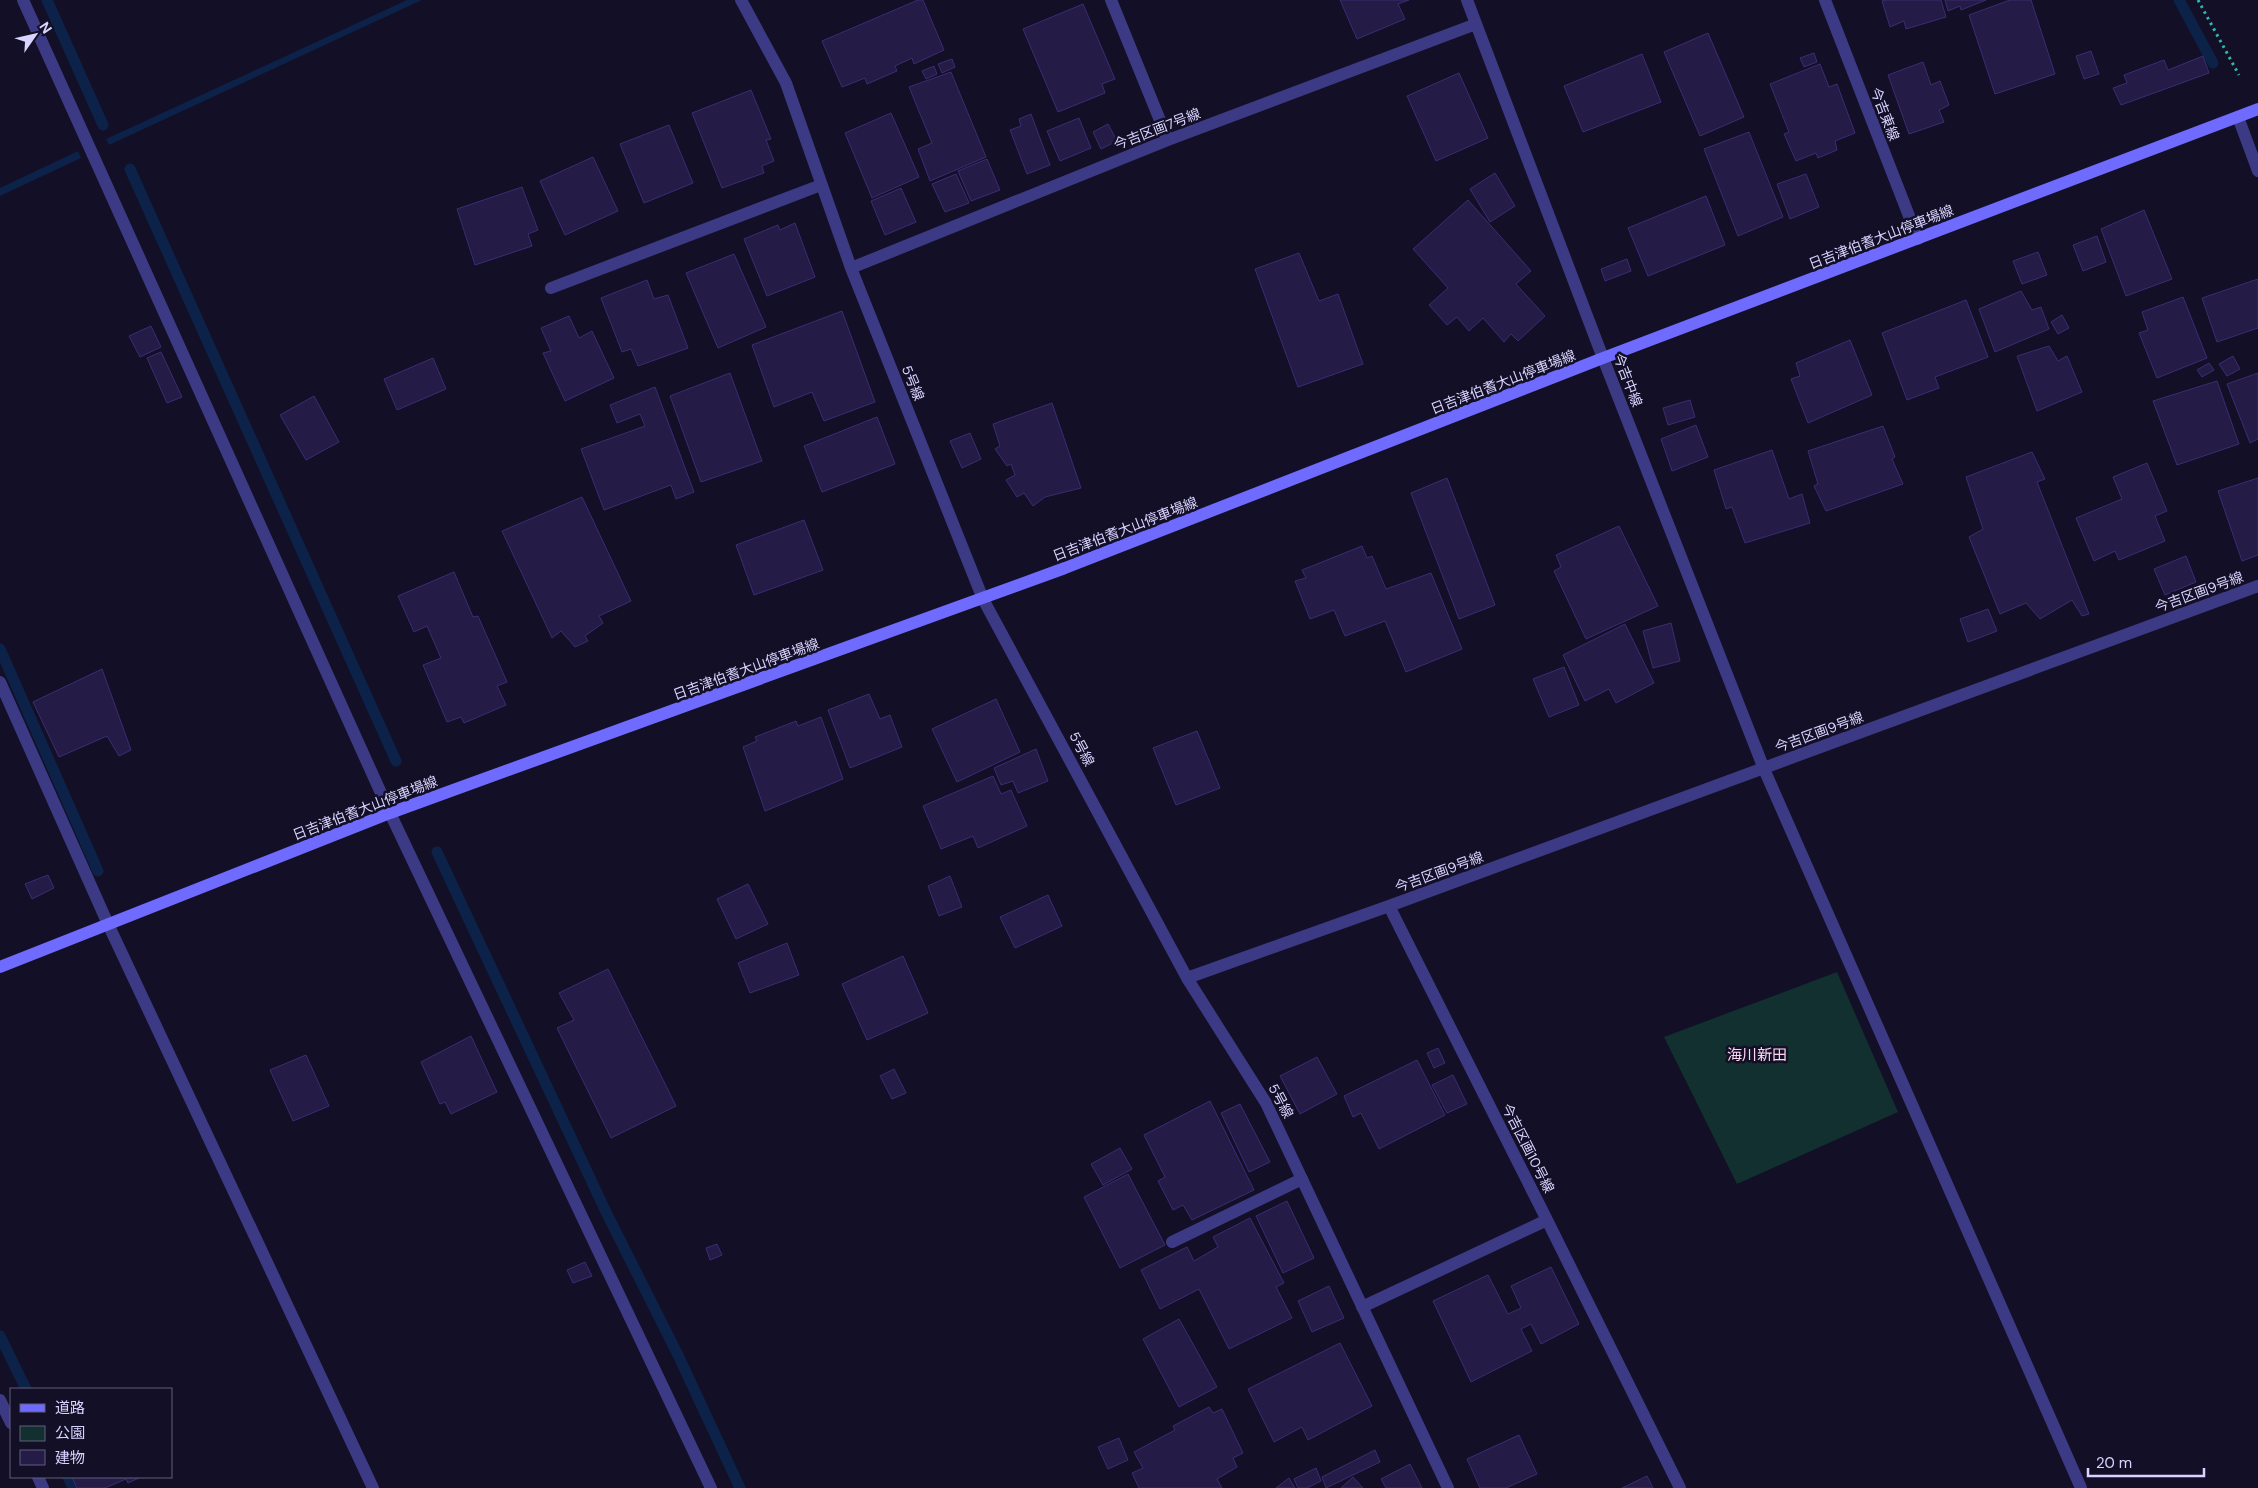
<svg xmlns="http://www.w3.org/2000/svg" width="2258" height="1488" viewBox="0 0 2258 1488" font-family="'DM Sans','Noto Sans JP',sans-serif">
  <rect width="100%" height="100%" fill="#130f26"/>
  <path fill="#12302f" d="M1837 972 1898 1112 1737 1184 1664 1037Z"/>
  <path fill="#0c2248" d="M407 0H422L109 145 106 139Z
    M78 151 81 158 0 196V188Z"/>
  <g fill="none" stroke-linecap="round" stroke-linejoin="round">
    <path stroke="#0c2248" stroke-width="11" d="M47 0 103 125
      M2179 0 2213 63
      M130 169 396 761
      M0 649 98 871
      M437 852 606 1212 678 1355 740 1488
      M0 1336 26 1389
      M68 1477 73 1488"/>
  </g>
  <path fill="#241b47" stroke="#3b2d73" d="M918 0H923L944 50 914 64 912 58 895 66 897 71 867 84 865 78 842 87 822 41Z
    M1340 0H1409L1398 4 1405 19 1357 39Z
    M1886 0H1941L1946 17 1906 29 1904 21 1890 27 1882 1Z
    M1945 0H1986L1961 10 1960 6 1948 11Z
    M2010 0H2031L2055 74 1995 94 1969 15Z
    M1083 4 1115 79 1102 84 1105 93 1058 112 1023 29Z
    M1708 33 1744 117 1700 136 1664 52Z
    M2091 51 2099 74 2084 79 2076 56Z
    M1814 53 1817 62 1804 67 1800 58Z
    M1642 54 1661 102 1583 132 1564 86Z
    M2203 56 2209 73 2121 105 2113 88 2127 83 2124 75 2164 60 2168 70Z
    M952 59 955 67 942 73 938 64Z
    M1923 62 1931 85 1940 81 1949 105 1939 110 1944 122 1909 134 1888 75Z
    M1820 64 1829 87 1837 84 1855 133 1835 141 1837 150 1818 158 1816 153 1796 161 1784 134 1789 132 1770 84Z
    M934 66 937 74 926 79 922 71Z
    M951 72 986 157 930 181 918 149 932 143 909 87Z
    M1459 73 1488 138 1436 161 1407 96Z
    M751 90 771 139 766 140 774 161 762 166 764 173 722 188 692 113Z
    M891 113 919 177 872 198 845 133Z
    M1031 114 1050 165 1027 174 1010 130 1021 126 1019 119Z
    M1079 118 1091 148 1060 161 1047 131Z
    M1108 124 1117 141 1101 149 1093 132Z
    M669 125 693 183 644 203 620 144Z
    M1749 132 1783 217 1738 236 1704 149Z
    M593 157 618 211 565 235 540 181Z
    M987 159 1000 190 971 201 958 171Z
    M1495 173 1515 206 1490 222 1470 189Z
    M956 174 969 203 945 212 932 184Z
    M1806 174 1819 207 1790 219 1777 184Z
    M522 187 538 230 528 234 532 246 475 265 457 209Z
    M901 188 916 222 885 235 871 201Z
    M1706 196 1725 245 1648 276 1628 228Z
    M1468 200 1531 271 1516 284 1545 316 1518 341 1511 334 1504 342 1483 318 1469 331 1457 317 1447 325 1429 305 1448 288 1413 249Z
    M2144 210 2172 279 2126 296 2101 229Z
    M795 223 815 277 767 296 744 239 778 225 780 230Z
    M2097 236 2106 262 2083 271 2073 245Z
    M2038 252 2047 275 2022 284 2013 261Z
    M1299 253 1319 301 1338 294 1363 364 1298 387 1255 269Z
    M734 254 766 327 718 348 686 273Z
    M1627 259 1631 271 1605 281 1601 269Z
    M2258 279V328L2217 342 2202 298Z
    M647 280 654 299 668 295 688 348 638 366 631 349 622 352 601 298Z
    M2021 291 2032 310 2041 307 2049 329 1995 352 1979 309Z
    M2183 297 2207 358 2157 378 2139 333 2148 330 2142 312Z
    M1966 300 1988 357 1935 377 1939 388 1907 400 1882 333Z
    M842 311 875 402 824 421 812 392 774 407 752 345Z
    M2062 315 2069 328 2058 334 2051 322Z
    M569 316 579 338 592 331 614 378 565 401 543 353 551 351 541 328Z
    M151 326 161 347 140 357 129 336Z
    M1850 340 1872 395 1808 423 1791 379 1800 376 1796 363Z
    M2049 346 2058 361 2067 356 2082 392 2037 411 2017 356Z
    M161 352 182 397 167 403 147 358Z
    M2233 356 2240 369 2227 376 2219 364Z
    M433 358 446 389 397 410 384 379Z
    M2209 363 2214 370 2202 377 2197 370Z
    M730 373 762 461 701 482 670 396Z
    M2258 373V439L2250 443 2227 384Z
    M2217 381 2239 444 2177 465 2153 401Z
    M655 387 694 492 676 499 671 485 604 510 581 449 645 426 640 414 617 423 610 405Z
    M314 396 339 442 306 460 280 415Z
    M1690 400 1695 417 1668 425 1663 408Z
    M1052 403 1081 488 1045 497 1033 506 1024 493 1017 497 1006 480 1015 475 1011 464 1007 466 995 449 1000 446 993 424Z
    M877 417 895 464 822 492 804 446Z
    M1696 425 1708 457 1672 471 1661 439Z
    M1883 426 1895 457 1892 459 1903 484 1826 511 1814 486 1818 484 1808 451Z
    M970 433 981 459 962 468 950 441Z
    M1772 450 1789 499 1802 494 1810 523 1745 543 1732 507 1726 509 1714 470Z
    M2032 452 2045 479 2037 482 2089 614 2082 616 2072 600 2040 619 2026 603 2000 614 1969 537 1983 529 1966 477Z
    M2147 463 2167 511 2155 516 2165 541 2119 560 2115 551 2094 561 2076 518 2122 499 2113 477Z
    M1447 478 1495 605 1459 619 1411 493Z
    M2258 478V555L2242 561 2218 491Z
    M582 497 631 601 599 616 603 623 585 636 588 641 575 647 561 631 552 638 502 531Z
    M804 520 823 570 754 595 736 545Z
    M1619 526 1658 606 1586 639 1554 571 1561 567 1556 555Z
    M1362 546 1367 558 1372 556 1386 589 1431 573 1462 649 1406 672 1385 621 1345 636 1334 610 1310 619 1295 581 1306 578 1302 570Z
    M2186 556 2196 582 2165 595 2154 569Z
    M454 572 473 617 478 616 507 682 497 686 506 705 464 723 461 717 447 722 423 665 441 658 427 626 414 632 398 596Z
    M1988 609 1997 631 1968 642 1960 619Z
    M1671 623 1680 661 1653 668 1643 631Z
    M1625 624 1654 683 1616 703 1609 689 1585 701 1563 655Z
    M1564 667 1579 705 1549 717 1533 679Z
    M102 669 131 750 119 756 107 736 59 757 33 702Z
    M869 694 880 719 890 715 902 747 850 768 828 710Z
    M996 699 1020 752 957 782 932 729Z
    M821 717 843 779 765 811 743 747 757 741 755 737 796 721 798 726Z
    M1197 731 1220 788 1176 805 1153 748Z
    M1036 749 1048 781 1018 793 1013 781 1001 785 994 768Z
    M993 776 1001 794 1011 790 1027 826 978 848 973 836 941 849 923 806Z
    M48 875 54 888 32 899 25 884Z
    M950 876 962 907 939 916 928 886Z
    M748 884 768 924 736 939 717 899Z
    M1048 895 1062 926 1015 948 1000 917Z
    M787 943 799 975 750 993 738 963Z
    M903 956 928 1013 867 1040 842 984Z
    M608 969 676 1106 611 1138 557 1028 574 1020 559 993Z
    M471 1036 497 1092 451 1114 445 1102 440 1104 421 1062Z
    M1438 1048 1445 1063 1434 1068 1427 1053Z
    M306 1055 329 1106 293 1121 270 1070Z
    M1317 1057 1337 1094 1300 1114 1280 1076Z
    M1417 1060 1445 1115 1379 1149 1361 1113 1353 1117 1344 1096Z
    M894 1069 906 1093 892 1099 880 1076Z
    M1453 1075 1467 1104 1447 1113 1432 1085Z
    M1210 1101 1254 1190 1192 1220 1183 1205 1173 1210 1158 1181 1165 1177 1144 1135Z
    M1240 1104 1270 1162 1249 1172 1221 1113Z
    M1120 1148 1132 1169 1103 1185 1091 1164Z
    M1128 1174 1165 1245 1120 1268 1084 1197Z
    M1287 1201 1314 1258 1283 1273 1256 1216Z
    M1250 1218 1284 1283 1276 1287 1292 1318 1229 1349 1199 1289 1160 1309 1141 1270 1187 1247 1194 1261 1218 1247 1213 1237Z
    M717 1244 722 1255 710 1260 706 1248Z
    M585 1262 592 1276 573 1283 567 1270Z
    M1551 1267 1579 1324 1541 1344 1531 1324 1521 1329 1532 1351 1471 1382 1433 1301 1488 1275 1508 1314 1521 1308 1511 1286Z
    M1329 1286 1344 1318 1312 1332 1298 1301Z
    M1179 1319 1217 1387 1179 1407 1143 1339Z
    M1340 1343 1372 1406 1308 1440 1302 1427 1274 1442 1248 1389Z
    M1209 1407 1213 1413 1222 1409 1243 1453 1233 1458 1237 1467 1217 1479 1222 1488H1139L1132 1473 1143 1468 1134 1452 1175 1430 1173 1426Z
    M1519 1435 1537 1474 1506 1488H1480L1467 1459Z
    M1119 1438 1128 1460 1108 1469 1098 1447Z
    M1375 1450 1380 1462 1326 1488 1322 1477Z
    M1410 1464 1422 1488H1386L1381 1479Z
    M1316 1468 1321 1481 1307 1488H1298L1294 1479Z
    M1647 1476 1653 1488H1622Z
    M72 1477H141L128 1483 126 1479 105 1488H77Z
    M1353 1477 1363 1488H1341Z
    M1289 1478 1295 1488H1276Z"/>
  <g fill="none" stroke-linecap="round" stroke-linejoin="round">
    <path stroke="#2fb8b0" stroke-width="3" stroke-dasharray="2.5 4" stroke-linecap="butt" d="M2198 0 2239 75"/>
    <path stroke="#3d3a85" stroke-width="12" d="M551 288 821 185
      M1172 1242 1302 1179"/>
    <path stroke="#3d3a85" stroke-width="12" d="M23 0 390 813 711 1488
      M741 0 786 83 851 268 983 599 1187 978 1266 1103 1448 1488
      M1111 0 1168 140
      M1467 0 1603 358 1764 769 2081 1488
      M1825 0 1918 239
      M2238 117 2258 171
      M851 268 1168 140 1476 24
      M0 682 108 924 373 1488
      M1187 978 1389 906 2258 586
      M1547 1220 1680 1488
      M1362 1307 1547 1220 1389 906
      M0 1400 11 1423
      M38 1477 43 1488"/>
    <path stroke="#6f6bff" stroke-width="12" d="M0 967 390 813 1065 568 1603 358 2258 109"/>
  </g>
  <g text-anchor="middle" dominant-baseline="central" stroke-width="5" stroke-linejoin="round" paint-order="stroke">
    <g font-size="14" fill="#d9d4ff" stroke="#130f26">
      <text transform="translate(1885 114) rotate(69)">今吉東線</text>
      <text transform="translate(1157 129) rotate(-21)">今吉区画7号線</text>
      <text transform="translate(1881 237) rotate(-21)">日吉津伯耆大山停車場線</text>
      <text transform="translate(1628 380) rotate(69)">今吉中線</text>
      <text transform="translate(1503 382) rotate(-21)">日吉津伯耆大山停車場線</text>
      <text transform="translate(913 383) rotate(68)">5号線</text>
      <text transform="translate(1125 529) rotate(-21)">日吉津伯耆大山停車場線</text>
      <text transform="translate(2199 592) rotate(-20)">今吉区画9号線</text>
      <text transform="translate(746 669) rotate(-20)">日吉津伯耆大山停車場線</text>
      <text transform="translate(1819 732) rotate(-20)">今吉区画9号線</text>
      <text transform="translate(1082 749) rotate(62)">5号線</text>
      <text transform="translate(365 808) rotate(-21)">日吉津伯耆大山停車場線</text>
      <text transform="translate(1439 872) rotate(-20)">今吉区画9号線</text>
      <text transform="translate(1281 1101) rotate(62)">5号線</text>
      <text transform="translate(1528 1148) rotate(63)">今吉区画10号線</text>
    </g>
    <g font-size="15" fill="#ffd6f0" stroke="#130f26">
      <text x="1757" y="1055">海川新田</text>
    </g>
  </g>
  <rect x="10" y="1388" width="162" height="90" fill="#130f26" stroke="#625e7d"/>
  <rect x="20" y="1404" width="25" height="8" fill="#6f6bff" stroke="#625e7d"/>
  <text x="55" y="1413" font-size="15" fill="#d9d4ff">道路</text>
  <rect x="20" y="1426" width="25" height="15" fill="#12302f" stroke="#625e7d"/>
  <text x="55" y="1438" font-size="15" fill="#d9d4ff">公園</text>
  <rect x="20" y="1450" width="25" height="15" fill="#241b47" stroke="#625e7d"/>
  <text x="55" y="1463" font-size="15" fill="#d9d4ff">建物</text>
  <g transform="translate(35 35) rotate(56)" stroke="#130f26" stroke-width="4" paint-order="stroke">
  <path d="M0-4L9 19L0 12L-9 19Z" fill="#d9d4ff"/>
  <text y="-8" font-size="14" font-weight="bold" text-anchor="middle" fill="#d9d4ff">N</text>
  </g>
  <path d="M2088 1468v8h116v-8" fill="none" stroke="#d9d4ff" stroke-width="2.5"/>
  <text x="2096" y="1468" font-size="15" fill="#d9d4ff" stroke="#130f26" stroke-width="4" paint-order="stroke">20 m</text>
</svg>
